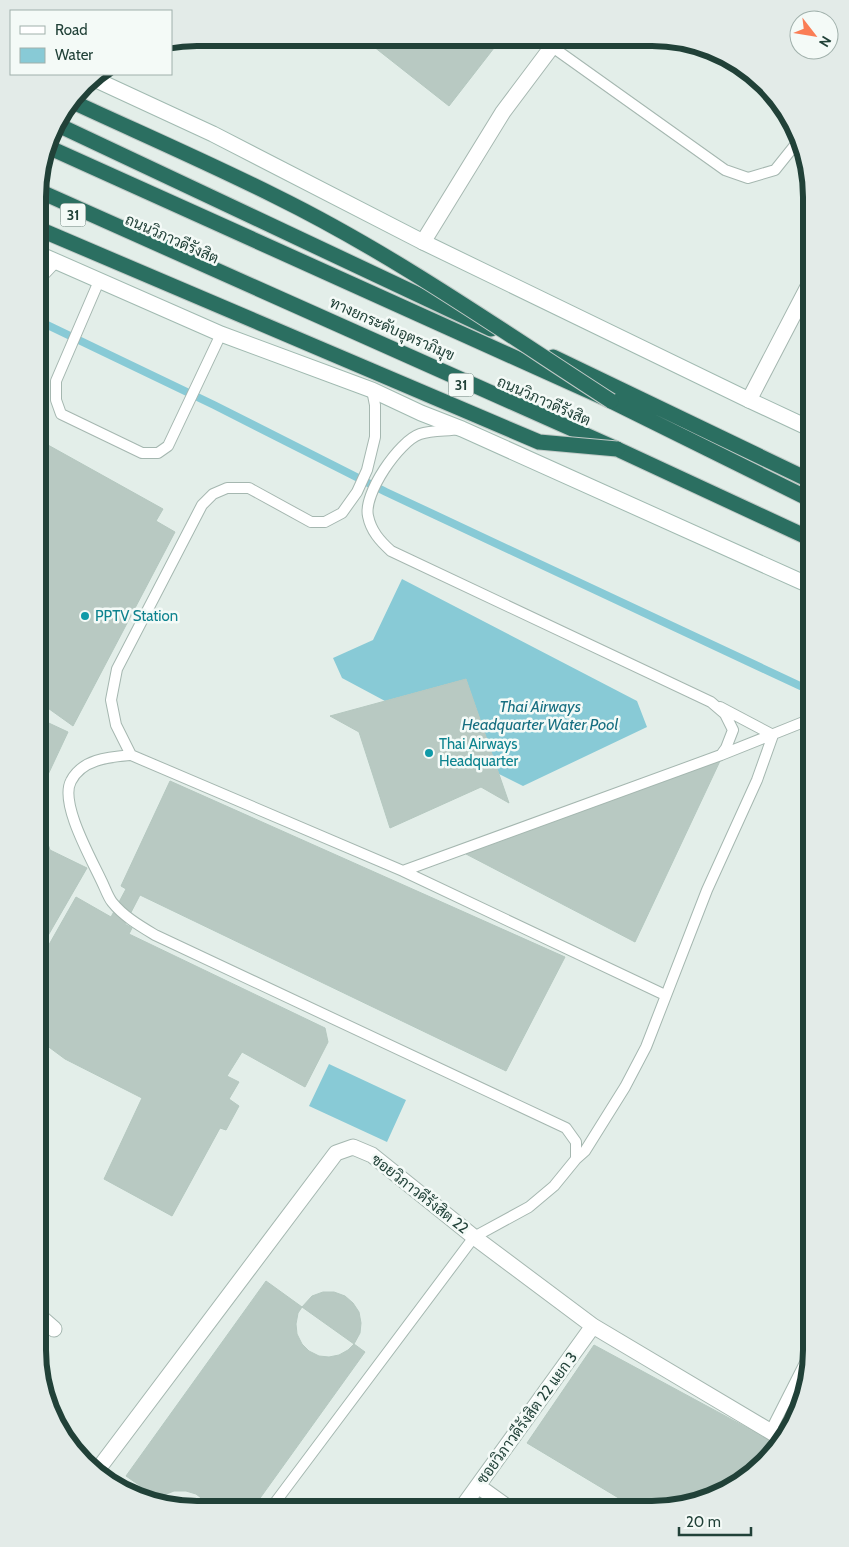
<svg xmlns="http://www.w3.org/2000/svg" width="849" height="1547" viewBox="0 0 849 1547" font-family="Cabin,Sarabun,sans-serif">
  <rect width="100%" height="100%" fill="#e3eee9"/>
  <path fill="#88cad6" d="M402 579 637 701 647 727 523 786 499 774 466 679 385 701 342 678 333 658 373 640Z
    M329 1064 406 1100 387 1142 309 1106Z"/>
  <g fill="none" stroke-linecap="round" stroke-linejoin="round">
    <path stroke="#88cad6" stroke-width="8" d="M39 321 214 405 386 492 811 691"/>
  </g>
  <path fill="#b8c9c2" stroke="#b5c8c0" d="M364 39H501L449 106Z
    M39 440 163 509 156 521 175 532 73 726 38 701Z
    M466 679 509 803 481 787 390 828 359 732 330 716Z
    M38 718 68 732 38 796Z
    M720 761 635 942 466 854Z
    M170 781 565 957 506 1071 140 895 125 924 132 928 129 934 325 1028 328 1042 305 1087 242 1052 227 1076 239 1082 229 1099 239 1106 226 1130 220 1128 172 1216 104 1179 142 1098 65 1059 38 1039V964L76 897 111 917 126 889 121 886Z
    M38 814 50 850 87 868 38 953Z
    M266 1281 302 1307 298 1313 296 1324 297 1334 302 1344 309 1351 319 1356 329 1357 339 1355 348 1350 354 1344 365 1352 253 1508H209L205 1501 196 1494 186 1491H174L164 1495 159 1499 126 1476Z
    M323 1292H334L345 1296 353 1303 359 1312 361 1323 360 1333 354 1344 302 1307 312 1296Z
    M594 1345 779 1445V1447L749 1477 703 1501 651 1510 637 1509 527 1443Z"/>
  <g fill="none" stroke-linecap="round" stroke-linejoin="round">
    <g stroke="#a5b7b0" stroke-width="12">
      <path id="lane" d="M551 46 725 170 748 178 775 170 799 140
        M39 280 56 262
        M99 281 56 381V400L61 414 142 453H158L168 446 221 334
        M372 390 375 405V437L367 470 357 492 342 513 325 522H311L249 488H227L213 494 202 505 117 669 111 700 116 725 131 755 403 871 665 995
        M459 429C447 431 432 430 420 434 399 441 363 494 368 516 371 531 380 541 391 551L711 702 725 714 733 730 726 748 721 755
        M131 755C109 757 82 759 71 781 59 803 92 860 102 882 105 888 108 897 112 902 123 916 140 926 155 935L566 1128 576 1142V1159L554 1186 529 1207 474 1237 271 1508
        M403 871 721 755 811 719
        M811 1074 810 1071 811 1059
        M576 1159 585 1151 625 1087 646 1047 707 890 757 780 773 735 720 707
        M770 1432 811 1351"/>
    </g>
    <g stroke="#a5b7b0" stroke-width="17">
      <path id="street" d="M750 74 760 82
        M423 242 503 112 557 40
        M749 400 811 281
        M38 1161V1163
        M38 1315 54 1329
        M96 1472 336 1153 353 1147 372 1155 474 1237 593 1326 783 1439
        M478 1486 510 1509
        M461 1509 593 1326"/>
    </g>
    <g stroke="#a1bab1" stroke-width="17">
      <path id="secondary" d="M92 78 213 134 423 242 749 400 811 429
        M39 254 221 334 372 390 421 413 462 429 811 586"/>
    </g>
    <g stroke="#c1cac7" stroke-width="17">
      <path id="highway" d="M56 124 491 329
        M48 147 611 401 811 500
        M39 191 617 449 811 539
        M553 357 811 481"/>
    </g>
    <use href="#lane" stroke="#fff" stroke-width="10"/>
    <use href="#street" stroke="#fff" stroke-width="15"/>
    <use href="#secondary" stroke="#fff" stroke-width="15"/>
    <use href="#highway" stroke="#2b6f61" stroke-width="15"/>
    <g stroke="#c1cac7" stroke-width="17" stroke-linecap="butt">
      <path id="highway-bridge" d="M73 102C140 133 209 163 275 196 393 254 501 330 611 401
        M39 229 539 442 617 449"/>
    </g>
    <use href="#highway-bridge" stroke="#2b6f61" stroke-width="15"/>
  </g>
  <g fill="#0f9aa8" stroke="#f4faf7" stroke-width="2">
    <circle cx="85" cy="616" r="5"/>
    <circle cx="429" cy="753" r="5"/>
  </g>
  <g text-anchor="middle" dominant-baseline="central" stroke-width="5" stroke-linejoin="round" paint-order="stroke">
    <g fill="#f4faf7" stroke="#607871" stroke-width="1">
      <rect x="60.5" y="203.5" width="25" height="23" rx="4"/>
      <rect x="448.5" y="373.5" width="25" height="23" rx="4"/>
    </g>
    <g font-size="14" font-weight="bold" fill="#214138">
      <text x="73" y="215">31</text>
      <text x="461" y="385">31</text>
    </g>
    <g font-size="15" fill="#214138" stroke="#f4faf7">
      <text transform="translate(172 239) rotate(24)">ถนนวิภาวดีรังสิต</text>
      <text transform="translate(392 329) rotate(24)">ทางยกระดับอุตราภิมุข</text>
      <text transform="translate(544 401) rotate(24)">ถนนวิภาวดีรังสิต</text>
      <text transform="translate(420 1194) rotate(38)">ซอยวิภาวดีรังสิต 22</text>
      <text transform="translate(527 1418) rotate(-54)">ซอยวิภาวดีรังสิต 22 แยก 3</text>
    </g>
    <g font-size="15" fill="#0d838f" stroke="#f4faf7" text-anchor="start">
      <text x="95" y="616">PPTV Station</text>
      <text x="439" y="744">Thai Airways<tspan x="439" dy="17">Headquarter</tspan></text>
    </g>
    <g font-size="16" font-style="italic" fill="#176f81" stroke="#f4faf7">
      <text x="540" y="706">Thai Airways<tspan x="540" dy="18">Headquarter Water Pool</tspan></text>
    </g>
  </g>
  <path d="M0 0H849V1547H0ZM197 46H652A151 151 0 0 1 803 197V1350A151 151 0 0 1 652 1501H197A151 151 0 0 1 46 1350V197A151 151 0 0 1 197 46Z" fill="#e3ebe8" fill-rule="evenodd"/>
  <path fill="none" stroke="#214138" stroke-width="6" d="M197 46H652A151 151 0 0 1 803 197V1350A151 151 0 0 1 652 1501H197A151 151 0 0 1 46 1350V197A151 151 0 0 1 197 46Z"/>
  <rect x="10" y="10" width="162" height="65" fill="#f4faf7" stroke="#a0b0ab"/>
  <rect x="20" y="26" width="25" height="8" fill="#ffffff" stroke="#a0b0ab"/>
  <text x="55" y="35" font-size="15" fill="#214138">Road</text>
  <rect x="20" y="48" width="25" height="15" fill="#88cad6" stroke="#a0b0ab"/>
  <text x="55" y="60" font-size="15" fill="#214138">Water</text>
  <g transform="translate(814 35) rotate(121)"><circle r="24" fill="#f4faf7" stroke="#a0b0ab"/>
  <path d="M0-4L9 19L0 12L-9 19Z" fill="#fa7d55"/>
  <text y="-8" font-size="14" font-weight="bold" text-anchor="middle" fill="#214138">N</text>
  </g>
  <path d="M679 1527v8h72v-8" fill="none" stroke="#214138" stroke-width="2.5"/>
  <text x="686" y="1527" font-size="15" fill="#214138" stroke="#f4faf7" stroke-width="4" paint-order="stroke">20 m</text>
</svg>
